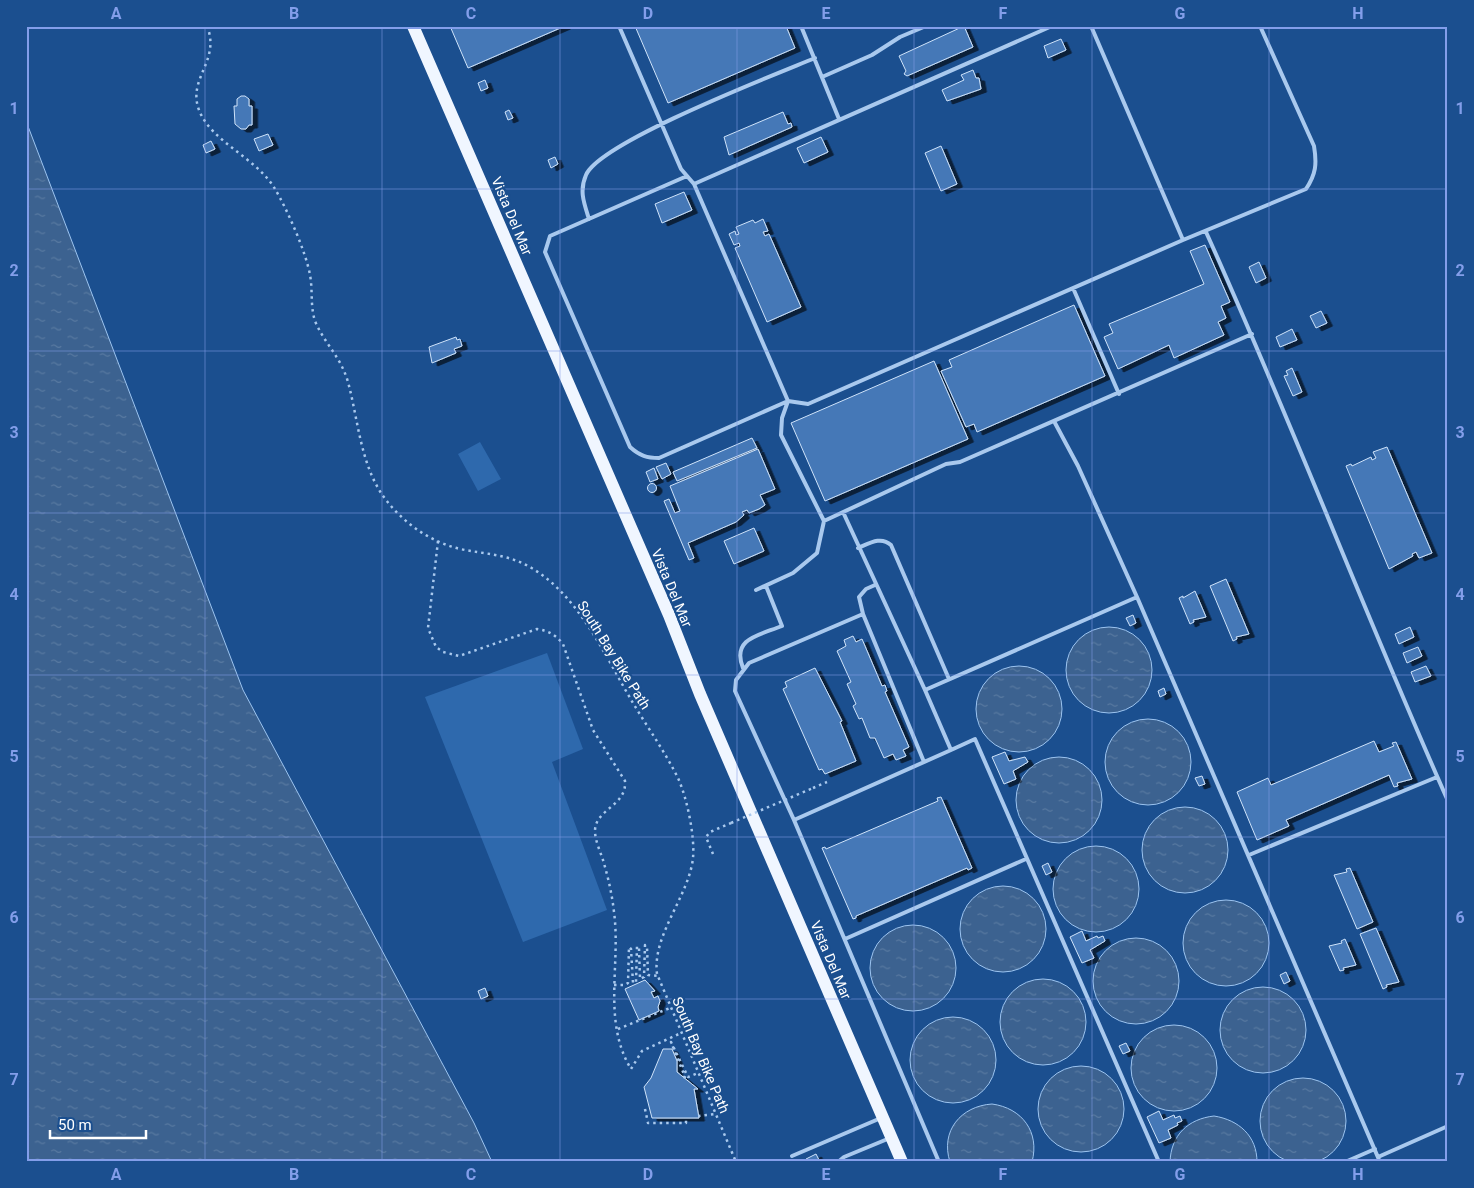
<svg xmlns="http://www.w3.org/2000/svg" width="1474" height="1188" viewBox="0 0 1474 1188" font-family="Roboto,sans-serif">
  <defs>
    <pattern id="water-ripples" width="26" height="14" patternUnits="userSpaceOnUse" patternTransform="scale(1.25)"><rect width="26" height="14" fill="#3c6290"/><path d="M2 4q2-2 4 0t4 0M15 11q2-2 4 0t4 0" fill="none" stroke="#597aa1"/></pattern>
    <filter id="shadow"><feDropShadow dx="5.5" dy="3" stdDeviation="0" flood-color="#0009"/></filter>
  </defs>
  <rect width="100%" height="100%" fill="#1b4f8f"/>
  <path fill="#2e69ad" d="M480 442 501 479 478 491 458 454Z
    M547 653 583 749 552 762 607 910 523 942 425 697Z"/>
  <path fill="url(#water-ripples)" stroke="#9cc4f0" d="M26 121 243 690 474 1123 492 1162H26Z
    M1066 670a43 43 0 1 1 86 0a43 43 0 1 1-86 0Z
    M976 709a43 43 0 1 1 86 0a43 43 0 1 1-86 0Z
    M1105 762a43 43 0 1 1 86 0a43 43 0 1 1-86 0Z
    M1016 800a43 43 0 1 1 86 0a43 43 0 1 1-86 0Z
    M1142 850a43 43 0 1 1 86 0a43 43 0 1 1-86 0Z
    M1053 889a43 43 0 1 1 86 0a43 43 0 1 1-86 0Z
    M960 929a43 43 0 1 1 86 0a43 43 0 1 1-86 0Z
    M1183 943a43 43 0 1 1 86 0a43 43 0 1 1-86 0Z
    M870 968a43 43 0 1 1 86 0a43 43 0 1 1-86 0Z
    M1093 981a43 43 0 1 1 86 0a43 43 0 1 1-86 0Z
    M1000 1022a43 43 0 1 1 86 0a43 43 0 1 1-86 0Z
    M1220 1030a43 43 0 1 1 86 0a43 43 0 1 1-86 0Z
    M910 1060a43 43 0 1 1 86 0a43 43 0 1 1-86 0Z
    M1131 1068a43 43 0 1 1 86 0a43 43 0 1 1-86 0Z
    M1038 1109a43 43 0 1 1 86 0a43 43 0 1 1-86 0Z
    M1260 1121a43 43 0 1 1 86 0a43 43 0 1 1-86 0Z
    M992 1104C1022 1108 1040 1132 1032 1162H950C940 1131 961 1106 992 1104Z
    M1214 1116C1239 1120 1257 1136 1257 1162H1170C1171 1135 1188 1119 1214 1116Z"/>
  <path fill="#4478b7" stroke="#cfe3fa" filter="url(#shadow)" d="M450 26H565L468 68Z
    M635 26H786L795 48 668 103Z
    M964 26 973 47 907 76 904 74 906 71 899 56Z
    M1061 39 1066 50 1048 58 1044 46Z
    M973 70 976 78H979L981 89 947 101 942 90 964 80 961 75Z
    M485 80 488 88 481 91 478 83Z
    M241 96H245L249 99V106H252V125H249L246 129H241L235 124 234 106H237V99Z
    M509 110 513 118 508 120 505 112Z
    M783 112 788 124 791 123 792 127 729 155 724 137Z
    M268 134 273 145 259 151 254 139Z
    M821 137 828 152 804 163 797 148Z
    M211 141 215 149 206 153 203 145Z
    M941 146 957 184 941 191 925 153Z
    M555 157 558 164 551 168 548 160Z
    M684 192 692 210 662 223 655 204Z
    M763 219 768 231 763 232 765 236 769 234 801 307 767 322 735 248 740 246 739 243 734 245 729 234 735 231 736 235 739 234 736 227 753 220 755 223Z
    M1205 245 1230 302 1221 306 1226 318 1218 322 1224 335 1174 358 1169 345 1118 369 1104 337 1113 333 1109 324 1204 284 1190 251Z
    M1259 262 1266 278 1256 283 1249 267Z
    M1074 305 1105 376 977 432 974 424 966 427 941 371 952 367 949 360Z
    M1321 311 1327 323 1316 328 1310 316Z
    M1292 329 1297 340 1280 347 1276 337Z
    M456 337 457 340 460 339 462 346 454 349 456 353 432 363 429 347Z
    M934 361 968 439 825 501 791 423Z
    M1292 368 1302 392 1293 396 1284 376 1288 375 1286 371Z
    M752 438 757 448 677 481 673 472Z
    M1387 447 1432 553 1419 558 1416 552 1412 554 1413 556 1389 569 1346 466 1351 464 1352 466 1371 457 1372 460 1376 458 1373 452Z
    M758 449 775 489 760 495 765 505 759 509 749 513 747 510 742 512 744 515 736 522 688 543 694 558 689 560 664 501 669 499 675 513 680 511 670 486Z
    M666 463 671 474 662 479 656 467Z
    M654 468 658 479 650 482 646 472Z
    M647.5 488a4.5 4.5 0 1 1 9 0a4.5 4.5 0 1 1-9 0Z
    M754 528 764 551 734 564 724 541Z
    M1226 579 1249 634 1236 637 1237 639 1233 641 1210 586Z
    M1195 591 1206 617 1193 620 1194 622 1190 624 1179 598 1183 596V598Z
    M1133 615 1136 623 1130 626 1126 618Z
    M1410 627 1414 637 1399 644 1395 634Z
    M853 636 856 642 862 639 882 686 885 685 887 691 885 692 909 747 903 750 906 756 896 760 893 754 884 758 875 738H870L862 718 859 719 853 706 856 704 847 684 851 682 837 651 846 646 844 640Z
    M1418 647 1422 656 1407 663 1403 653Z
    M1426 666 1431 676 1415 682 1411 672Z
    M815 668 842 721 840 722 856 761 825 774 822 769 819 770 783 689 787 687 785 682Z
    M1164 688 1166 694 1160 697 1158 691Z
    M1374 741 1379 752 1394 746 1392 743 1396 742 1412 779 1397 783 1398 786 1394 787 1389 775 1286 820 1289 826 1257 840 1237 792 1268 778 1271 785Z
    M1005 752 1009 761 1025 757 1028 762 1013 771 1016 779 1004 784 992 757Z
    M1202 776 1205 784 1199 786 1195 778Z
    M941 797 972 868 968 870 967 868 856 916V918L853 919 822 848 825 847 826 849 938 801 937 798Z
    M1048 863 1052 872 1046 875 1042 866Z
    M1350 868 1373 922 1357 929 1334 875 1347 872 1346 869Z
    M1376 928 1399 982 1386 985 1387 987 1383 989 1360 934Z
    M1082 931 1086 941 1097 936 1098 938 1103 936 1105 941 1090 950 1094 958 1082 963 1070 937Z
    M1345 939 1356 965 1343 968 1344 970 1340 971 1329 946 1342 943 1341 941Z
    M1286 972 1290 981 1284 984 1280 975Z
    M645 980 655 991 651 992 654 998 658 996 660 1001 658 1007 659 1011 639 1020 625 989Z
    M485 988 488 996 481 999 478 991Z
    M1126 1043 1130 1051 1123 1054 1119 1046Z
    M663 1049H672L677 1061V1072L698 1089H694L699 1118H652L644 1087 651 1078Z
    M1159 1111 1163 1120 1174 1115 1175 1118 1180 1116 1182 1121 1177 1123 1178 1125 1168 1130 1171 1138 1159 1143 1147 1117Z
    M816 1154 820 1162H807L806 1159Z"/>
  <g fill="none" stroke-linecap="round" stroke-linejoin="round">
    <path stroke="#a9c9ee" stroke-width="2.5" stroke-dasharray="2.5 4" stroke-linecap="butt" d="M207 26C221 61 187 78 199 110 211 142 257 158 275 189 287 209 306 252 310 275 313 291 310 305 315 321 324 343 341 357 348 382 358 419 360 460 381 493 400 521 428 541 460 549 484 554 506 554 528 566 578 593 605 656 633 703 648 728 665 752 678 778 687 798 695 836 693 858 689 896 652 935 657 974L736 1162
      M438 541 428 628 436 647 443 652 459 656 537 629C549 631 556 635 563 644L593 730 625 781C627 806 595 809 595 831 595 840 600 851 603 860 608 877 612 894 614 912 621 964 602 1021 631 1069L642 1051 681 1033
      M813 788 827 782
      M713 854 706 837 710 832 731 823
      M614 985H625L628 983 629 947 631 949 633 983 636 982 637 946 639 948 640 979 644 977 645 945 647 947 648 975 658 976
      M618 1029 670 1008
      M683 1077H685L671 1042 688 1077 698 1073
      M645 1109 648 1123H686V1118
      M698 1116 716 1114"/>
    <path stroke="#a9c9ee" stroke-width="4" d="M619 26 681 169 694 184 788 401 782 418 781 435 824 521 817 553 793 573 756 590
      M801 26 839 119
      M1091 26 1183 240
      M822 77 872 55 900 37 926 26
      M687 176 550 236 545 252 630 447C640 456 647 458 659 458L788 401 808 404 1183 240 1306 189C1316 174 1317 164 1314 146L1260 26
      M694 184 1052 26
      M589 219C584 203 579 191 586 175 600 142 774 75 815 58
      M1206 232C1291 420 1364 612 1448 801
      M1073 288 1119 394
      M1055 423 1078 466 1137 597 1380 1162
      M824 521 946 464 960 462 1252 334
      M858 548C870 543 881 536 891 545L949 679
      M875 585 866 589 859 597 863 614 749 663 736 680 735 691 794 820 939 1162
      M863 614 924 762
      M743 668C731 638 760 635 782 626L766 586
      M925 690 1137 597
      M951 750 975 739 1159 1162
      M794 820 951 750 925 690 843 512
      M1249 855 1437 777
      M845 939 1026 859
      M792 1156 881 1118
      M1378 1157 1448 1126
      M838 1162 844 1157 890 1138
      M1345 1162 1375 1149"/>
    <path stroke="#f0f6ff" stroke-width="12" d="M413 26 669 615 700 694 902 1162"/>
    <path stroke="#a9c9ee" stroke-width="2.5" stroke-dasharray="2.5 4" stroke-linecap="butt" d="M731 823 813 788"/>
  </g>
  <path fill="none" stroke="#839eea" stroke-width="1" stroke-opacity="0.55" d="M205 26V1162M382 26V1162M560 26V1162M737 26V1162M914 26V1162M1092 26V1162M1269 26V1162M26 189H1448M26 351H1448M26 513H1448M26 675H1448M26 837H1448M26 999H1448"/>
  <g text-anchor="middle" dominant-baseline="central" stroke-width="4.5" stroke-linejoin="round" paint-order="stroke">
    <g font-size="14" fill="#fff" stroke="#1b4f8f">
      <text transform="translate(512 216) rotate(67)">Vista Del Mar</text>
      <text transform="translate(672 588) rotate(67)">Vista Del Mar</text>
      <text transform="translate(614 655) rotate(58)">South Bay Bike Path</text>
      <text transform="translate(831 960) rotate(67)">Vista Del Mar</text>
      <text transform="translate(701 1055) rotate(67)">South Bay Bike Path</text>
    </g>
  </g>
  <rect width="1474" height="1188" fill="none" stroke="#1b4f8f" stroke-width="55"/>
  <path d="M50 1130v8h96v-8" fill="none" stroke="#ffffff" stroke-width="2.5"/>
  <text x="58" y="1130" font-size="15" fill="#ffffff" stroke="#1b4f8f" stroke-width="4" paint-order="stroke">50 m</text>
  <rect x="28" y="28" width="1418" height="1132" fill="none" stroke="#839eea" stroke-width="2"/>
  <g font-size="16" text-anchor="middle" font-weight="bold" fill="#839eea">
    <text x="116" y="19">A</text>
    <text x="294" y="19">B</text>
    <text x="471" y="19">C</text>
    <text x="648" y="19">D</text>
    <text x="826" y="19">E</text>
    <text x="1003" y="19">F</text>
    <text x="1180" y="19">G</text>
    <text x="1358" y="19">H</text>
    <text x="14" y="114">1</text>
    <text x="1460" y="114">1</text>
    <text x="14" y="276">2</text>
    <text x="1460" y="276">2</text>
    <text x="14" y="438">3</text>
    <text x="1460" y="438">3</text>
    <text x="14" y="600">4</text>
    <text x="1460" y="600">4</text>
    <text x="14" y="762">5</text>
    <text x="1460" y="762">5</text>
    <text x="14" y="923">6</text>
    <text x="1460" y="923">6</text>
    <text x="14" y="1085">7</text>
    <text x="1460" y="1085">7</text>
    <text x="116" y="1180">A</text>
    <text x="294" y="1180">B</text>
    <text x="471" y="1180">C</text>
    <text x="648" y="1180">D</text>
    <text x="826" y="1180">E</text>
    <text x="1003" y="1180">F</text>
    <text x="1180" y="1180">G</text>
    <text x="1358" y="1180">H</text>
  </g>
</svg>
